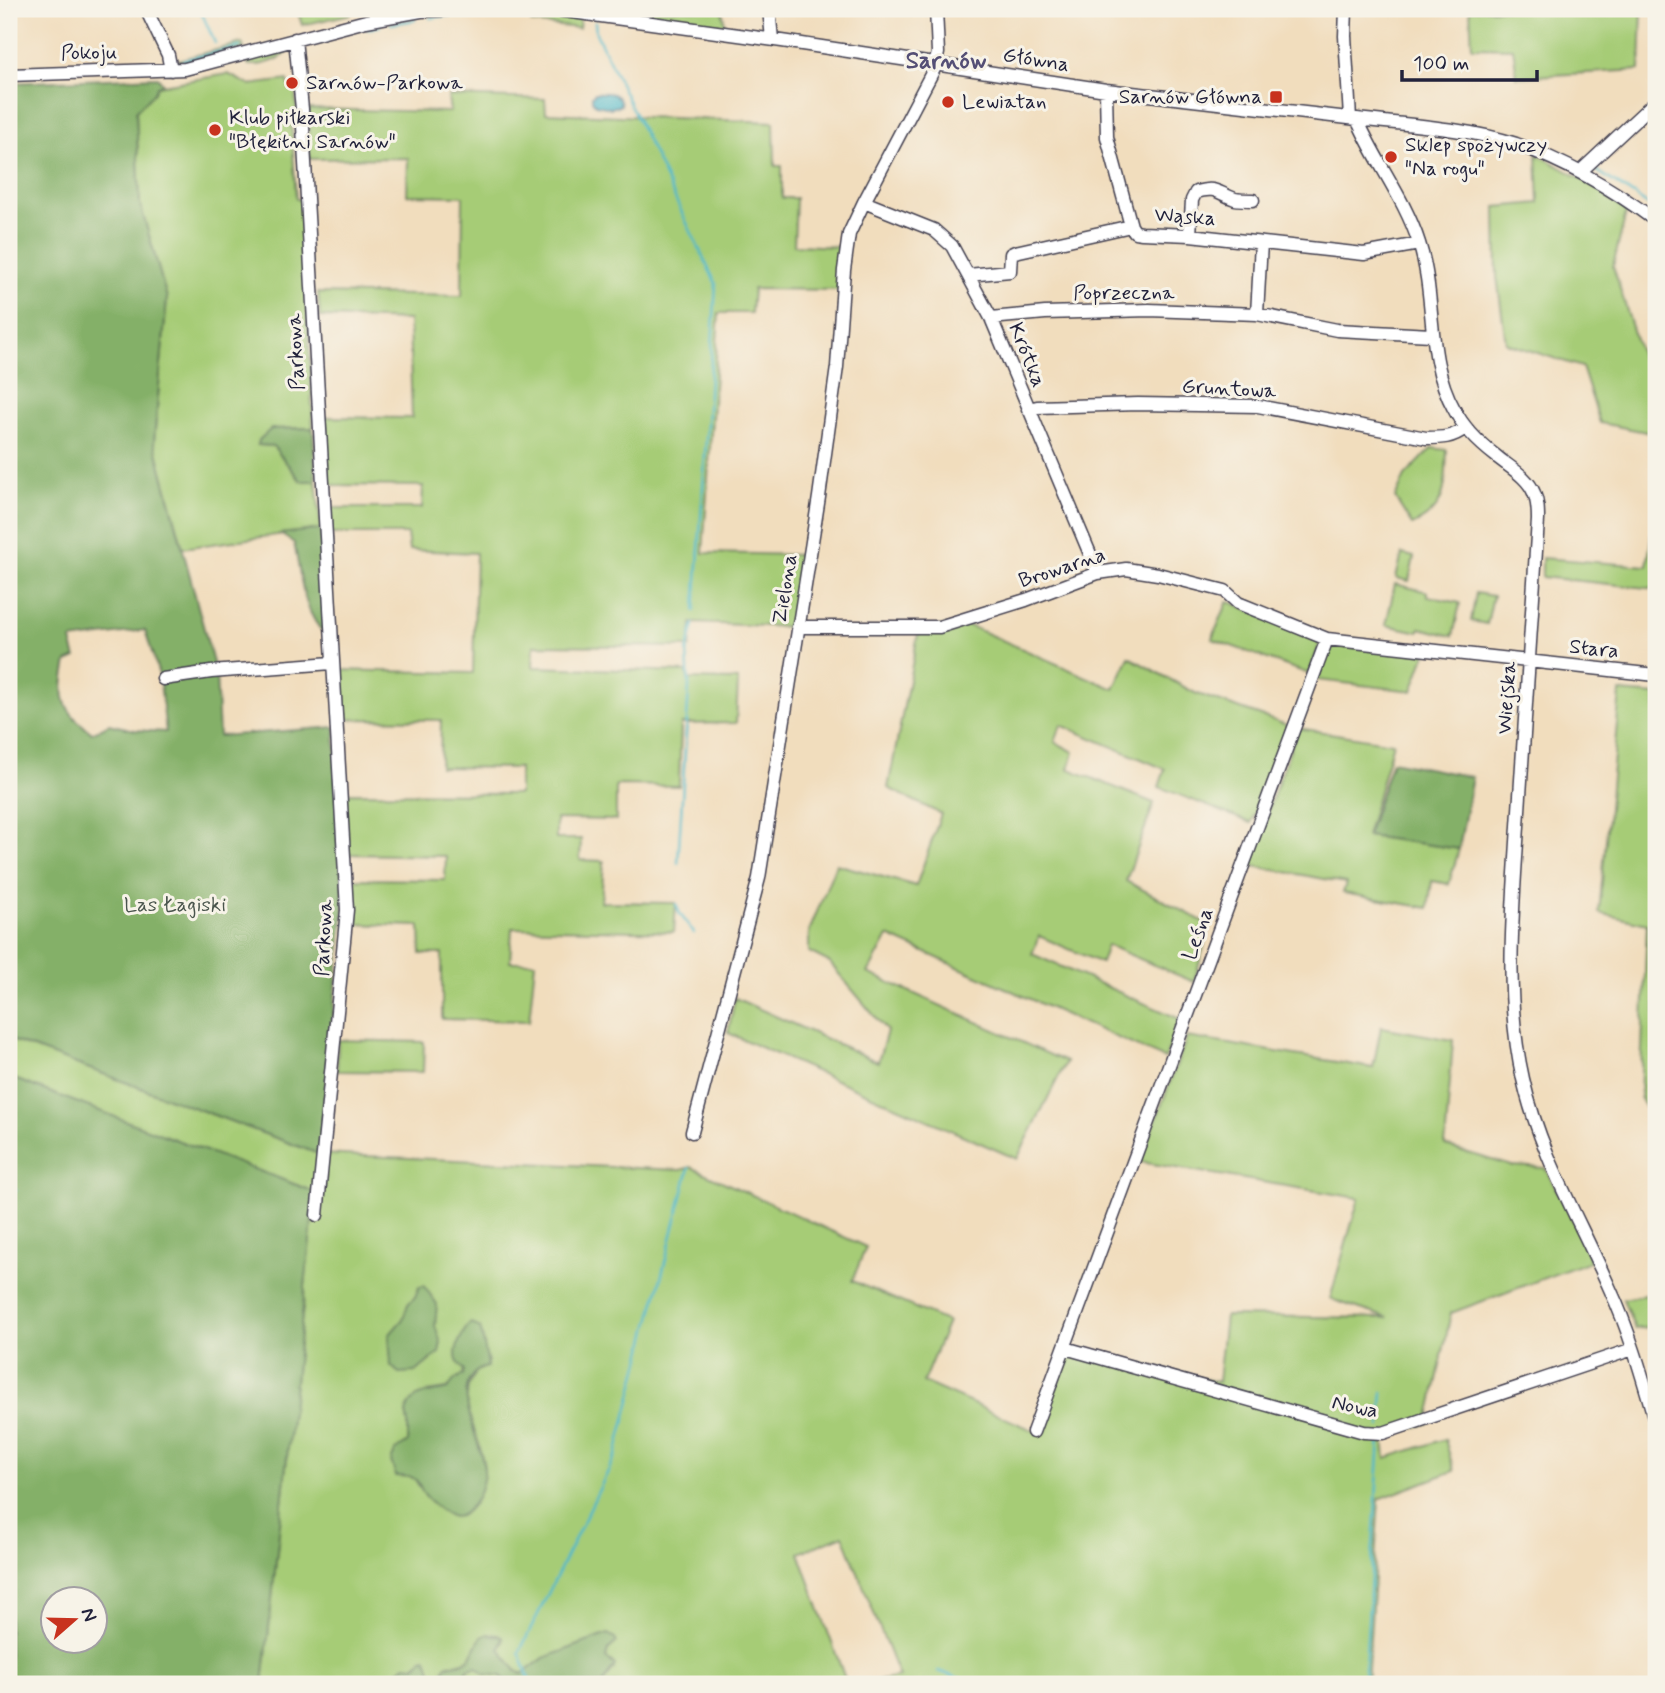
<svg xmlns="http://www.w3.org/2000/svg" width="1665" height="1693" viewBox="0 0 1665 1693" font-family="Mynerve,sans-serif">
  <rect width="100%" height="100%" fill="#f7f3e8"/>
  <filter id="ink" filterUnits="userSpaceOnUse"><feTurbulence type="fractalNoise" baseFrequency=".0143" numOctaves="2"/><feDisplacementMap in="SourceGraphic" scale="14" xChannelSelector="R" yChannelSelector="G"/><feConvolveMatrix kernelMatrix="1 2 1 2 8 2 1 2 1" color-interpolation-filters="sRGB"/></filter>
  <filter id="wash" filterUnits="userSpaceOnUse"><feTurbulence type="fractalNoise" baseFrequency=".00686" numOctaves="4" result="noise"/><feDisplacementMap in="SourceGraphic" scale="28" xChannelSelector="R" yChannelSelector="G"/><feGaussianBlur stdDeviation="1.57" result="paint"/><feColorMatrix in="noise" values="0 0 0 0 0 0 0 0 0 0 0 0 0 0 0 0 0 1.4 0 .05"/><feComposite in="paint" operator="in"/></filter>
  <g filter="url(#wash)">
    <rect width="100%" height="100%" fill="#f1ddbd"/>
    <path fill="#a6cc76" stroke="#647758" stroke-width="2" fill-rule="evenodd" d="M297 9H350L351 14 302 25Z
      M618 9H722L725 26Z
      M1470 9H1642L1640 70 1517 77 1513 48 1472 47Z
      M533 12 580 17 579 28 531 23Z
      M242 43 244 49 176 63 175 61Z
      M289 46 291 49C281 60 263 66 249 65L245 59Z
      M228 74 249 85 288 80 289 87H295L297 116 291 117 296 199H303L313 428 271 429 258 445 273 446 301 481H316L321 529 183 548 154 441 167 298 140 204 136 111 153 94 157 86Z
      M448 96 545 99 546 113 774 122 775 166H782V198H796L794 245 843 247 838 290 753 289 751 313H719L703 553 803 555 793 627 692 623 690 647 534 645 533 667 687 672 688 679 738 680 736 723 681 724 679 786 616 785V820L556 819V839H581L580 860 604 861 601 902 676 903 674 932 512 928 510 962H535L529 1021 442 1019V954H421L420 926 349 924V879L445 880 446 856 348 854 345 793 519 794V768L440 767 441 720 339 719 335 670 473 673 476 553 409 550 407 534H329L331 508H422L423 486 329 485 324 417 412 418 409 320 320 317 318 293 462 296 463 196 407 195 408 158 310 159 308 109 450 112Z
      M1537 154 1628 205 1613 266 1656 404V434L1600 423 1582 367 1506 343 1497 277 1496 207 1539 203Z
      M1432 448 1447 450C1445 483 1449 509 1412 525L1395 498 1405 476Z
      M1656 508V589L1542 577V558L1647 566Z
      M1402 554 1414 557 1409 581 1396 578Z
      M1395 584 1428 592V596L1460 603 1453 636 1420 628 1419 632 1386 625Z
      M1476 593 1493 596 1487 624 1471 621Z
      M1228 601 1315 638 1320 643 1309 674 1212 639Z
      M965 624 1114 689 1129 657 1195 693 1290 726 1251 823 1159 787 1165 769 1061 725 1055 742 1074 752 1069 769 1154 803 1126 881 1210 925 1194 982 1107 945 1101 963 1039 936 1032 954 1180 1019 1165 1059 888 936 868 973 1066 1062 1017 1159 728 1033 735 998 878 1062 887 1031 829 962 809 952V932L836 864 916 886 941 814 888 788 919 629Z
      M1333 645 1426 653 1412 691 1317 680 1328 650Z
      M1620 692 1656 695V1127L1640 1097 1647 924 1599 913Z
      M1298 728 1393 743 1366 836 1459 849 1449 884 1432 881 1428 908 1343 893 1346 883 1248 865Z
      M1381 1027 1453 1040 1445 1146 1512 1166 1545 1168 1578 1230 1590 1261 1451 1313 1428 1423 1384 1438 1386 1458 1445 1439 1454 1471 1379 1499 1367 1684H863L899 1677 843 1535 799 1553 847 1684H602L614 1669 612 1662 606 1658 607 1650 544 1658 523 1674C512 1670 506 1658 500 1649L503 1641 499 1635C474 1632 484 1644 472 1656 465 1664 455 1663 446 1666L440 1684H431V1670L423 1659 394 1682 387 1683 263 1684 315 1192 9 1077V1039L319 1154 680 1170 691 1167 866 1247 852 1281 948 1322 923 1382 1037 1432 1072 1349 1218 1382 1225 1316 1388 1318 1330 1299 1359 1198 1140 1162 1187 1037 1373 1068ZM482 1333V1345L488 1361 476 1371 468 1387 466 1404 480 1448 451 1516C424 1504 410 1473 399 1448L408 1443V1423L406 1413 427 1392 448 1389 454 1380 463 1375Z
      M338 1040 424 1042 423 1072 337 1071Z
      M1656 1293V1326L1635 1329 1623 1299Z
      M476 1667 485 1674 501 1676 506 1682 521 1681 522 1684H462L468 1669Z"/>
    <path fill="#84b067" stroke="#536951" stroke-width="2" fill-rule="evenodd" d="M158 77 163 84 157 86 153 94 136 111 140 204 167 298 154 441 216 674 219 736 335 727 344 908 319 1154 9 1039V83ZM145 630 159 675 166 732 135 730 109 724 92 733C62 709 59 699 67 662L76 658 71 640Z
      M313 428 316 481H301L273 446 258 445 259 440 271 429Z
      M321 529 326 635C302 613 301 574 294 543L280 534Z
      M1392 761 1472 777 1459 849 1367 836Z
      M9 1077 315 1192 263 1684H9ZM52 1598H94V1640H52Z
      M424 1286 437 1304 435 1326 441 1342 439 1353 416 1372 399 1373 391 1366 389 1335 403 1319 408 1304 415 1297 419 1287Z
      M471 1323 480 1328C482 1333 488 1363 487 1367 441 1378 487 1447 484 1474 483 1483 478 1498 473 1504 469 1509 462 1517 455 1517 447 1517 430 1502 425 1496 420 1490 420 1481 413 1478 408 1477 401 1476 396 1476L391 1461 395 1451 408 1442V1423L406 1413C411 1391 431 1394 448 1389L454 1380 463 1375 464 1370C462 1368 457 1362 457 1360 453 1350 463 1330 471 1323Z
      M488 1634 503 1637 500 1649 516 1671 522 1674 544 1658 608 1634 615 1638 617 1642 608 1650 606 1658 615 1665 602 1684H522L520 1681 509 1684 501 1676 485 1674 476 1667 468 1669 462 1684H440L446 1666 462 1663 471 1657 481 1637Z
      M427 1658 431 1670V1684H372L387 1683 398 1678 399 1671 405 1665 415 1666 423 1659Z"/>
    <path fill="#4db8c9" stroke="#386d82" stroke-width="2" d="M595 93C607 92 619 92 621 105L611 108 596 105 592 100V96Z"/>
    <g fill="none" stroke-linecap="round" stroke-linejoin="round">
      <path stroke="#4db8c9" stroke-width="2.5" d="M200 9 215 43
        M430 18 452 15
        M595 22 596 33 716 284 695 611
        M391 24 415 20
        M367 29 380 26
        M183 60 240 47
        M1593 168 1656 210
        M678 863 689 686 687 652 694 624
        M676 904 680 914 694 933
        M9 1195 16 1190
        M1380 1427 1383 1392
        M521 1657 519 1653 616 1455 689 1168
        M522 1660 531 1684
        M938 1671 975 1684
        M1364 1684 1380 1438"/>
    </g>
  </g>
  <g filter="url(#ink)">
    <g fill="none" stroke-linecap="round" stroke-linejoin="round">
      <g stroke="#413e4e" stroke-width="15">
        <path id="minor" d="M146 9 168 55 171 70
          M550 9 782 41 1106 90 1357 119C1375 161 1405 199 1419 243 1437 298 1425 357 1454 409 1464 429 1479 443 1496 456 1509 467 1528 477 1534 493 1538 502 1538 511 1538 520 1531 622 1524 724 1518 826 1513 910 1504 996 1523 1079 1540 1154 1579 1219 1610 1289 1630 1332 1643 1379 1656 1424
          M769 9 772 39
          M1346 9 1345 36 1350 118
          M295 39 302 109 347 910 317 1215
          M9 75 185 69 366 21 421 11 459 9
          M1106 90 1107 137 1131 226
          M1357 119C1408 125 1467 128 1516 144 1567 162 1613 189 1656 221
          M1581 171 1656 101
          M864 202 934 230 952 246 991 318 1098 573
          M1190 235 1192 200 1196 192C1217 186 1217 193 1235 199 1240 200 1247 200 1253 200
          M968 275 1010 271 1011 254 1015 252 1131 226 1135 232 1142 233 1190 235 1364 254 1419 244
          M1257 314 1261 243
          M991 318 1045 313 1149 310 1257 314 1337 330 1431 335
          M1028 409 1037 407 1138 404 1258 406 1426 438C1441 438 1453 438 1465 428
          M798 627H939L1026 600 1098 573 1126 569 1158 574 1225 591 1238 603 1327 639 1656 675
          M163 679 211 672 332 663
          M692 1132 759 878 819 497 837 367 844 270 849 234 864 202 934 69 938 53 936 9
          M1065 1348 1364 1432 1383 1433 1633 1349
          M1033 1432 1327 639"/>
      </g>
      <use href="#minor" stroke="#fff" stroke-width="12"/>
    </g>
  </g>
  <g fill="#c8321e" stroke="#f7f3e8" stroke-width="2.5">
    <circle cx="292" cy="83" r="7"/>
    <rect x="1269" y="90" width="14" height="14" rx="3.5"/>
    <circle cx="948" cy="102" r="7"/>
    <circle cx="215" cy="130" r="7"/>
    <circle cx="1391" cy="157" r="7"/>
  </g>
  <g text-anchor="middle" dominant-baseline="central" stroke-width="6" stroke-linejoin="round" paint-order="stroke">
    <g font-size="21" fill="#22223b" stroke="#f7f3e8">
      <text transform="translate(89 53) rotate(-1)">Pokoju</text>
      <text transform="translate(1036 60) rotate(9)">Główna</text>
      <text transform="translate(1185 217) rotate(4)">Wąska</text>
      <text x="1124" y="293">Poprzeczna</text>
      <text transform="translate(296 352) rotate(-93)">Parkowa</text>
      <text transform="translate(1027 355) rotate(68)">Krótka</text>
      <text transform="translate(1229 389) rotate(3)">Gruntowa</text>
      <text transform="translate(1062 568) rotate(-18)">Browarna</text>
      <text transform="translate(785 589) rotate(-81)">Zielona</text>
      <text transform="translate(1594 649) rotate(6)">Stara</text>
      <text transform="translate(1507 698) rotate(-86)">Wiejska</text>
      <text transform="translate(1198 934) rotate(-70)">Leśna</text>
      <text transform="translate(324 938) rotate(-87)">Parkowa</text>
      <text transform="translate(1355 1407) rotate(12)">Nowa</text>
    </g>
    <g font-size="21" fill="#22223b" stroke="#f7f3e8" text-anchor="start">
      <text x="306" y="83">Sarnów-Parkowa</text>
      <text x="1262" y="97" text-anchor="end">Sarnów Główna</text>
      <text x="962" y="102">Lewiatan</text>
      <text x="229" y="118">Klub piłkarski<tspan x="229" dy="24">"Błękitni Sarnów"</tspan></text>
      <text x="1405" y="145">Sklep spożywczy<tspan x="1405" dy="24">"Na rogu"</tspan></text>
    </g>
    <g font-size="21" fill="#4a554d" stroke="#f7f3e8">
      <text x="175" y="905">Las Łagiski</text>
    </g>
    <g font-size="24" font-weight="bold" fill="#544f76" stroke="#f7f3e8">
      <text x="946" y="61">Sarnów</text>
    </g>
  </g>
  <rect width="1665" height="1693" fill="none" stroke="#f7f3e8" stroke-width="35"/>
  <g transform="translate(74 1620) rotate(70)"><circle r="33" fill="#f7f3e8" stroke="#a29fa3" stroke-width="2"/>
  <path d="M0-5L12 26L0 18L-12 26Z" fill="#c8321e"/>
  <text y="-10" font-size="19" font-weight="bold" text-anchor="middle" fill="#22223b">N</text>
  </g>
  <path d="M1402 70v10h135v-10" fill="none" stroke="#22223b" stroke-width="3.5"/>
  <text x="1413" y="70" font-size="21" fill="#22223b" stroke="#f7f3e8" stroke-width="5" paint-order="stroke">100 m</text>
</svg>
